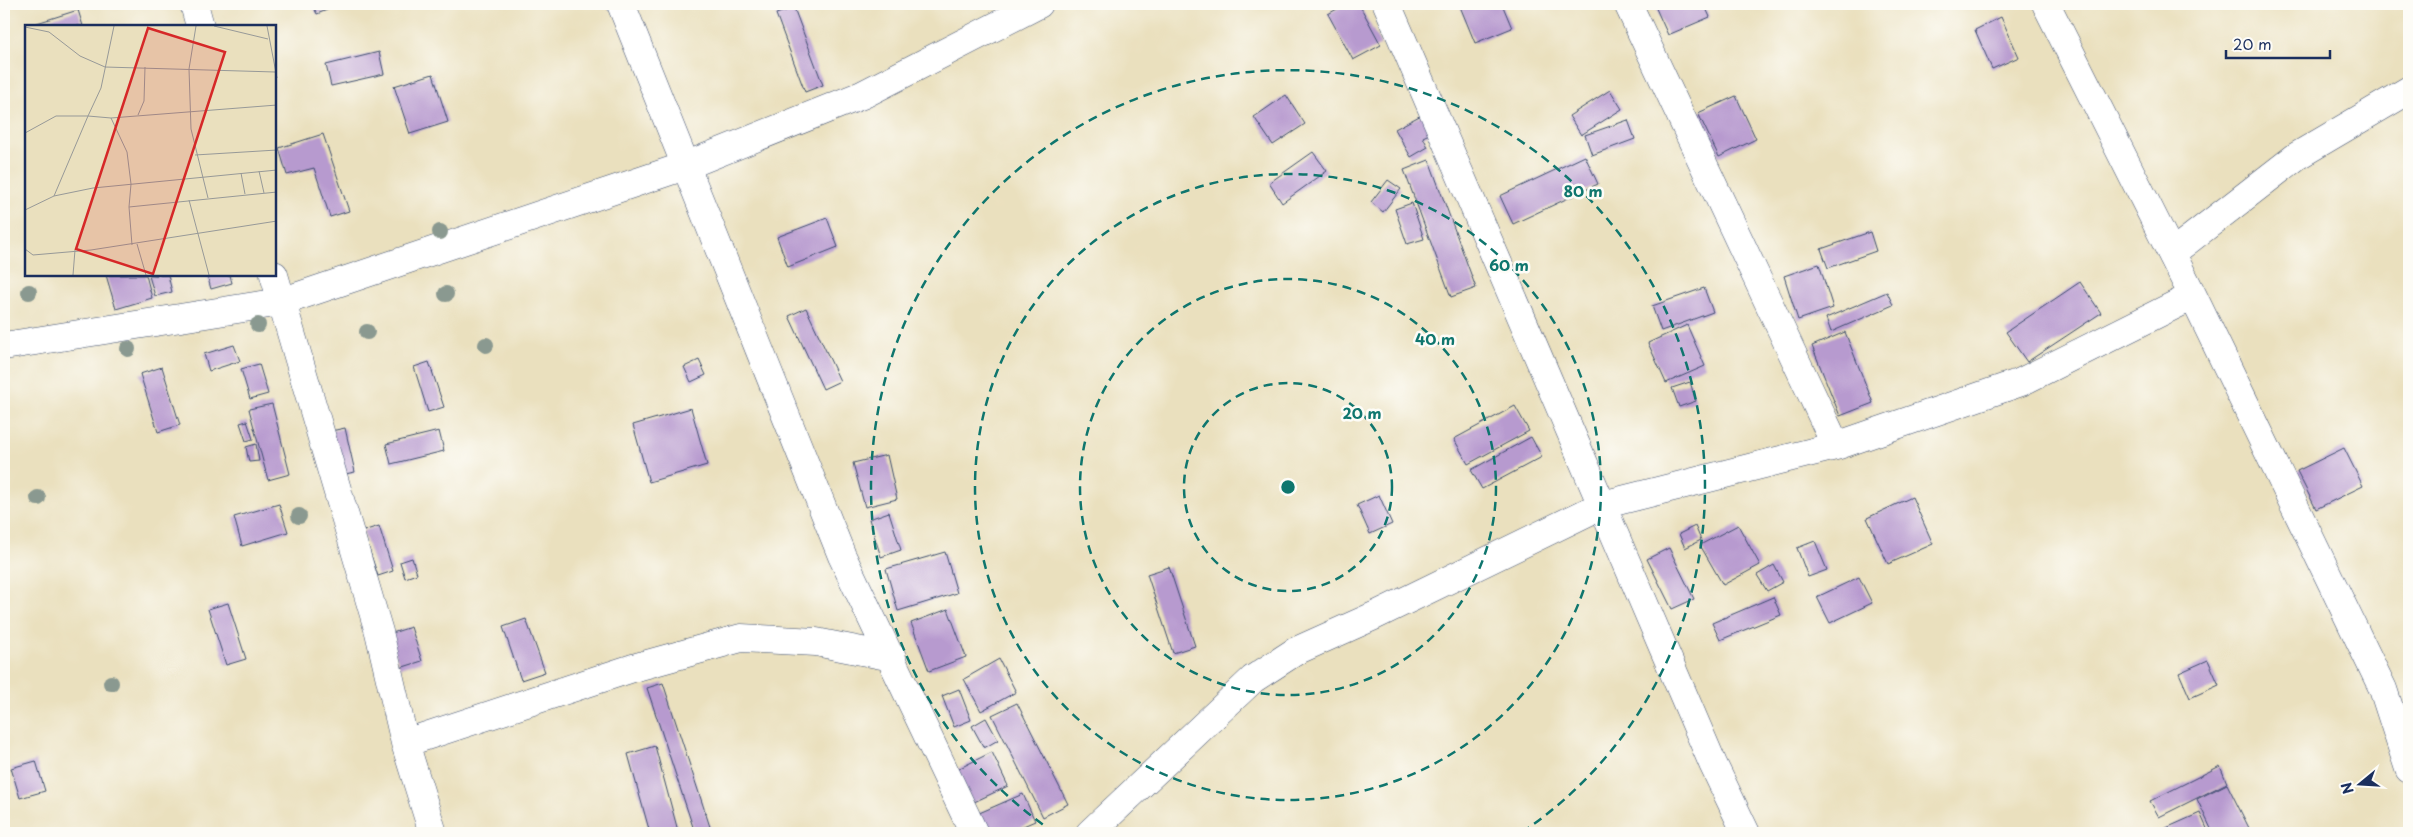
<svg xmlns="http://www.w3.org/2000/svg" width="2413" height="837" viewBox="0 0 2413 837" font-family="'Playpen Sans',sans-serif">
  <rect width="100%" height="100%" fill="#fdfcf7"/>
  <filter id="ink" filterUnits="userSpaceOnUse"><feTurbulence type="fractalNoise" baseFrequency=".02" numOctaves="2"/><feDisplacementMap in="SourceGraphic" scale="10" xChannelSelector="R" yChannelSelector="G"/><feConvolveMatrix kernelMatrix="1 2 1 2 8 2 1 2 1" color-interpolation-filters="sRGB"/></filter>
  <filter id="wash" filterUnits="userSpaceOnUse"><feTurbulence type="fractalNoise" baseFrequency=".0096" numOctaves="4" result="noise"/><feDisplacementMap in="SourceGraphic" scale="20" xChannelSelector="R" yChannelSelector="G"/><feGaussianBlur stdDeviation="1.12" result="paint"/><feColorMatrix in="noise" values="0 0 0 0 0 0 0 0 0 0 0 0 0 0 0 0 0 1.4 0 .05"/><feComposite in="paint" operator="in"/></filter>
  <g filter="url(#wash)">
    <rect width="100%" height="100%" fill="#eae0be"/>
    <g id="blocks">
      <path fill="#b79acf" d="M312 4H342L317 14Z
        M1346 4H1359L1381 45 1353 60 1328 14Z
        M1459 4H1502L1512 28 1475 43Z
        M1654 4H1704L1710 17 1668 35Z
        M794 8 823 85 805 92 776 14Z
        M78 10 83 26H38L37 23Z
        M2001 17 2019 57 1992 69 1975 30Z
        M379 52 384 74 331 86 326 65Z
        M433 74 448 122 410 134 394 86Z
        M1610 90 1622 109 1581 135 1569 116Z
        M1286 95 1305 124 1273 145 1254 117Z
        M1736 96 1756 139 1719 157 1698 113Z
        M1427 112 1437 130 1423 137 1428 147 1411 157 1395 129Z
        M1628 120 1635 139 1592 155 1585 135Z
        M323 134 349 211 330 217 314 168 287 175 279 148Z
        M1313 152 1327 171 1282 203 1269 183Z
        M1585 156 1598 184 1513 224 1500 196Z
        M1429 160 1476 288 1451 297 1404 170Z
        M1388 180 1401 189 1383 212 1371 202Z
        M1412 203 1424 239 1407 244 1395 209Z
        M827 218 838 247 788 267 777 237Z
        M1870 232 1876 251 1828 268 1821 249Z
        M1819 264 1833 308 1798 320 1784 276Z
        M106 275H146L152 298 116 309Z
        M168 275 172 292 155 296 149 276Z
        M207 275H230L232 283 211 289Z
        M2080 282 2101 313 2027 362 2006 332Z
        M1704 288 1713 312 1661 331 1652 306Z
        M1887 292 1893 305 1831 332 1826 318Z
        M806 308 840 381 823 389 789 316Z
        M1687 325 1705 366 1666 383 1648 343Z
        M1845 332 1873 403 1840 416 1812 346Z
        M234 345 240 361 209 371 204 354Z
        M699 360 706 375 691 382 684 367Z
        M429 362 444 407 428 412 414 367Z
        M259 364 268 394 250 399 241 369Z
        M162 367 180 425 158 432 140 374Z
        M1690 382 1696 401 1679 407 1672 388Z
        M272 404 290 474 268 480 249 409Z
        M1515 406 1529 431 1468 464 1454 439Z
        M691 408 707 465 649 482 633 425Z
        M247 421 253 439 246 441 240 423Z
        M345 428 355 472 340 475 331 431Z
        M439 431 444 451 391 464 386 444Z
        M1531 437 1542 457 1482 489 1471 470Z
        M256 444 259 461 249 462 246 447Z
        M2344 448 2363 486 2316 509 2297 471Z
        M887 455 897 499 865 507 853 463Z
        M1379 495 1392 524 1370 534 1357 505Z
        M1912 497 1933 544 1888 564 1867 518Z
        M279 504 288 532 242 546 234 517Z
        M889 512 901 550 881 557 869 519Z
        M1738 525 1760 565 1723 585 1700 545Z
        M379 526 393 571 378 576 363 531Z
        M1695 526 1701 540 1685 548 1679 534Z
        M1815 541 1827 570 1808 577 1797 548Z
        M1669 548 1694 599 1672 609 1647 559Z
        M945 552 957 593 898 611 886 569Z
        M412 558 417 574 405 578 400 562Z
        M1774 565 1783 582 1767 591 1757 575Z
        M1169 567 1195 646 1173 653 1147 574Z
        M1859 577 1872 603 1830 623 1817 597Z
        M1773 597 1781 615 1720 640 1712 623Z
        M228 603 246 659 226 665 208 609Z
        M948 609 966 657 929 671 911 623Z
        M526 619 545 672 521 680 503 627Z
        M411 627 422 661 400 668 389 634Z
        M999 659 1016 692 981 711 964 679Z
        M2208 660 2219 685 2190 698 2179 673Z
        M663 683 712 833H695L647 688Z
        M959 689 971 720 954 727 942 696Z
        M1017 703 1068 804 1043 817 992 715Z
        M986 718 998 740 984 748 972 726Z
        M655 746 678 831 669 833H650L628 754Z
        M992 752 1008 786 972 803 956 770Z
        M36 761 45 791 20 798 11 768Z
        M2220 766 2227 783 2159 817 2150 801Z
        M2227 784 2251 832 2249 833H2213L2197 799Z
        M1023 794 1035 821 1007 833H985L977 814Z
        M2200 813 2209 833H2166L2164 829Z"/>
    </g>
  </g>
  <g filter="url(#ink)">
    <use href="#blocks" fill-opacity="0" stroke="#3a4a6c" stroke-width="1"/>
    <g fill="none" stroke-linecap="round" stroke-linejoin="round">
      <g stroke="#3a4a6c" stroke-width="29">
        <path id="street" d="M194 4 200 26
          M621 4 842 556 974 833
          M1387 4 1713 764 1746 833
          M1628 4 1836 446 2021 382 2193 296
          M2046 4 2193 296 2383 689 2409 769
          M2172 253 2297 156 2409 90
          M274 275 379 632 405 743 433 833
          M4 346 281 302 685 166 862 95 1039 4
          M405 743 633 668 741 638 816 642 892 657
          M1090 833 1253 679 1296 651 1374 616 1602 505 1836 446"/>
      </g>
      <use href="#street" stroke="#fff" stroke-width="28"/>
    </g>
    <g fill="#8a9990">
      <circle cx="440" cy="232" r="8"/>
      <circle cx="29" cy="292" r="8"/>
      <circle cx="446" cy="294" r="8"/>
      <circle cx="258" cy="325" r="8"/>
      <circle cx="367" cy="332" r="8"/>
      <circle cx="486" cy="345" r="8"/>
      <circle cx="128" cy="349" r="8"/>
      <circle cx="38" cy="498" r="8"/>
      <circle cx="299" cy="516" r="8"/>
      <circle cx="111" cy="683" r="8"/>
    </g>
  </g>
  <g fill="none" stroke="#0f766e" stroke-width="2.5" stroke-dasharray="9 6">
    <circle cx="1288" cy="487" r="104"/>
    <circle cx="1288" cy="487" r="208"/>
    <circle cx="1288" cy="487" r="313"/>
    <path d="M1055 833A417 417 0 1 1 1521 833"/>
  </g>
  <g transform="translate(25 25)">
    <rect width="251" height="251" fill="#eae0be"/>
    <path fill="none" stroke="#979998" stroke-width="1" d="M89 1 76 63 63 91 86 93 252 80M171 1 164 44 166 104 183 173M189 1 243 14M242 1 252 53M0 2 24 7 55 31 80 42 250 47M113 90 119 76 120 42M86 93 102 127 106 159 104 182M0 108 31 91H63L29 171M170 130 252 125M234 146 239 168M216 148 220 169M164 175 184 250M0 185 29 171 68 163 252 145M112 219 121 250M107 220 104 182 252 167M0 224 8 230 66 225 252 196M48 250 50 225"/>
    <path fill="#d62828" fill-opacity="0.15" stroke="#d62828" stroke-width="2.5" d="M123 3 200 27 128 249 51 224Z"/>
    <rect width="251" height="251" fill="none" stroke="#1b2f5e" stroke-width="2.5"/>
  </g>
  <circle cx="1288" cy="487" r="8" fill="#0f766e" stroke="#fdfcf7" stroke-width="2.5"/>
  <g font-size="15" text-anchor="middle" font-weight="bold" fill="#0f766e" stroke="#fdfcf7" stroke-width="5" stroke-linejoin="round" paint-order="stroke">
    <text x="1583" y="197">80 m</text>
    <text x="1509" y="271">60 m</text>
    <text x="1435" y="345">40 m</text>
    <text x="1362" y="419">20 m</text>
  </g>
  <rect width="2413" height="837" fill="none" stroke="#fdfcf7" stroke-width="20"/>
  <g transform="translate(2360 784) rotate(252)" stroke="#fdfcf7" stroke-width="4" paint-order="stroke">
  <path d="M0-4L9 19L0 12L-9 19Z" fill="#1b2f5e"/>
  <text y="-8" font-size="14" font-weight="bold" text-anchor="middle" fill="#1b2f5e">N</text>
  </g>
  <path d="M2226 50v8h104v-8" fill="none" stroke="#1b2f5e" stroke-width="2.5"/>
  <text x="2233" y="50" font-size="15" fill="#1b2f5e" stroke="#fdfcf7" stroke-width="4" paint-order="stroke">20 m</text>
</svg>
